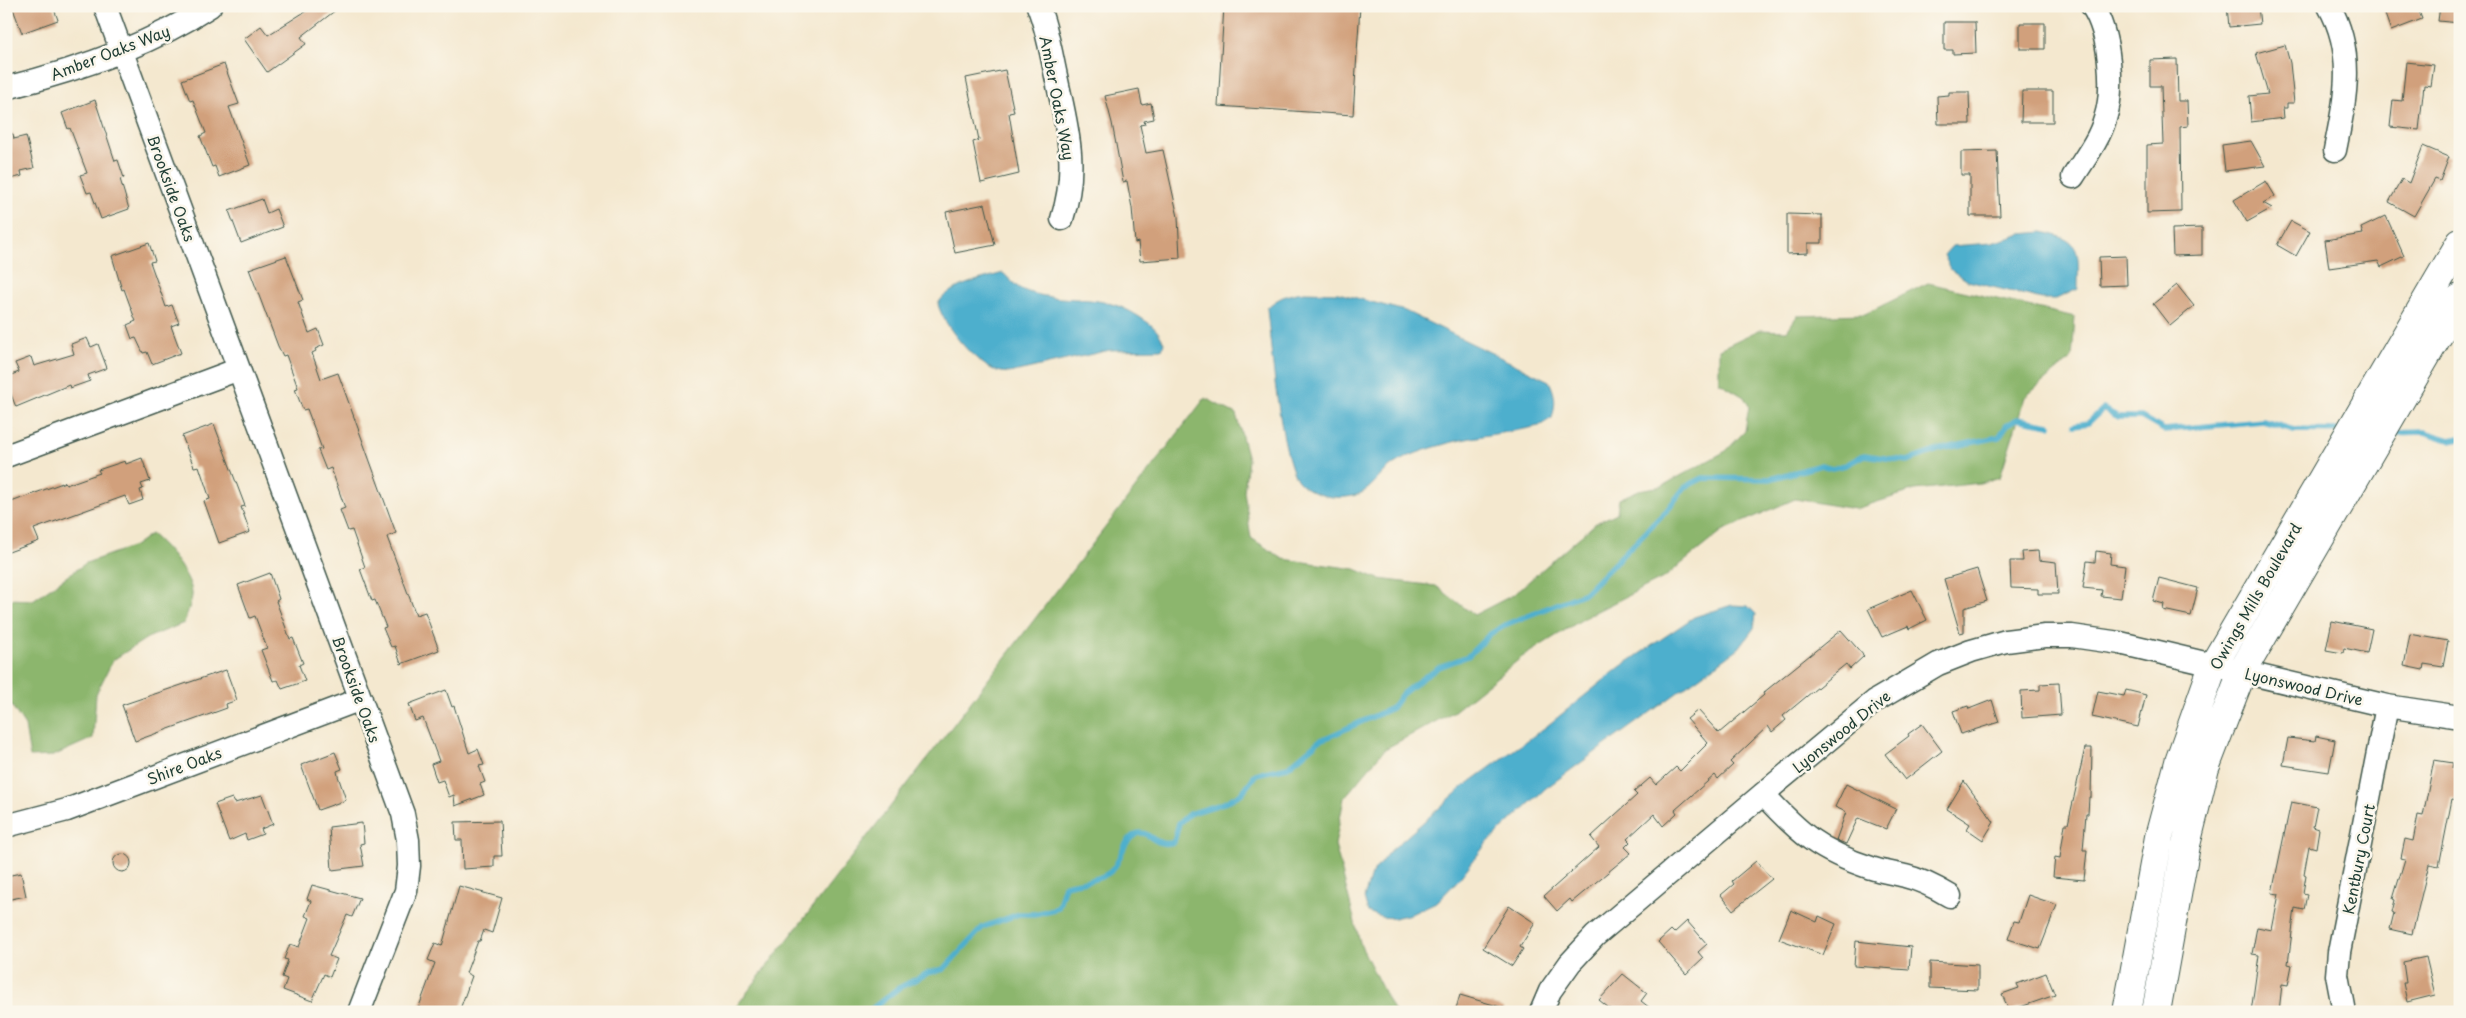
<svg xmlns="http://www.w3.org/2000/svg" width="2466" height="1018" viewBox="0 0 2466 1018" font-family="'Playpen Sans',sans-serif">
  <rect width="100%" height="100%" fill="#fbf7ec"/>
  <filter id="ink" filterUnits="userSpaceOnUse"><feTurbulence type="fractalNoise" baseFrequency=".02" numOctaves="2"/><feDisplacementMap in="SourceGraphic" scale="10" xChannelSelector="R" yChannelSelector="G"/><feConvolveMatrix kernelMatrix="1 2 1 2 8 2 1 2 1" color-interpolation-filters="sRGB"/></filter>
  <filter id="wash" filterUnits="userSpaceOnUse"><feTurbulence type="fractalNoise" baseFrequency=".0096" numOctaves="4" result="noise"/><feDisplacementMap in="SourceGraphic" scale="20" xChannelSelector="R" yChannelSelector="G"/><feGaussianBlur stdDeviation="1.12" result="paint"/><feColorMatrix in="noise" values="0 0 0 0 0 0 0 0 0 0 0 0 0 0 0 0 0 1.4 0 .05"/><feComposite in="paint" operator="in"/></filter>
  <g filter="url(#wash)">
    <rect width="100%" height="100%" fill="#f4e8cf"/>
    <path fill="#8cb66d" stroke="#567a50" d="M1928 283 2075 317 2072 358 2025 397 2000 477 1980 483 1915 490 1855 509 1795 499 1722 531 1665 577 1591 614 1522 657 1453 712 1385 749 1344 798 1335 845 1361 946 1394 1012H732L1205 398 1236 414 1248 459 1244 491 1251 538 1283 559 1355 569 1379 579 1436 586 1474 615 1513 595 1596 523 1617 513 1619 499 1639 490 1662 486 1726 451 1745 431 1749 406 1744 397 1719 382V349L1759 330 1787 331 1797 316 1865 314Z
      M151 534C165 545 194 578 192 596 191 605 186 615 184 623L147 638 113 660 96 694 93 738 53 756 30 757 25 726 6 697V599L33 600 86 563 134 546Z"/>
    <path fill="#4eafcd" stroke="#367680" d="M2043 232C2084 241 2078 252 2078 289L2056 299H2042L1968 281 1951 270 1944 255 1952 246 1992 243 2021 234Z
      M1003 273C1009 278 1016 287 1023 290 1063 306 1098 290 1138 316 1152 325 1157 328 1164 343L1162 349 1110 350 1009 373C1004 372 998 372 994 370 973 361 943 325 938 304 948 285 984 279 1003 273Z
      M1304 292 1338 293 1405 311 1549 381C1556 395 1556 404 1552 418L1539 426C1504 434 1468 436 1435 447 1421 451 1401 458 1390 467 1379 475 1372 489 1359 494 1341 501 1313 497 1299 482 1281 462 1270 340 1267 308 1278 297 1289 294 1304 292Z
      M1732 605 1748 606 1756 614 1754 628 1739 648 1546 788 1486 844 1459 879 1438 901 1411 914 1394 918 1381 917 1368 912 1364 898 1371 875 1388 853 1463 787 1547 726 1620 667 1694 617Z"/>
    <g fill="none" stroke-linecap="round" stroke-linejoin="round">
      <path stroke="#4eafcd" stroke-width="5.5" d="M2075 425 2088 423 2103 409 2119 417H2141L2164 430 2263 421 2294 430 2342 431
        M2391 433 2424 432 2450 440 2460 438
        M868 1012 897 989 928 973 944 969 983 927 1019 914H1035L1058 908 1065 885C1079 881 1103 881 1113 869 1122 858 1122 842 1136 834 1149 828 1154 849 1174 842L1179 823 1189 814 1224 803 1242 793 1256 774 1288 767 1319 741 1392 708 1402 694 1420 680 1439 667 1468 656 1490 634 1507 624 1585 593 1667 510 1685 487 1703 478 1770 479 1821 465 1832 468 1846 465 1864 455 1907 461 1941 449 1999 437 2007 425 2017 419 2050 425"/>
    </g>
    <g id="blocks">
      <path fill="#d1a07c" d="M12 6H53L58 20 22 33Z
        M314 6H341L301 37 306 44 267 72 244 39 261 26 268 35Z
        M1224 6H1360L1353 115 1218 106Z
        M2227 6H2258L2260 24 2229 27Z
        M2382 6H2417L2422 19 2391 31Z
        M2440 6H2460V23L2438 21Z
        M1944 22H1975L1976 53 1953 54V50H1944Z
        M2020 23H2045V49H2020Z
        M2285 45 2290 63 2294 103H2287V108H2283L2284 118 2251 122 2249 96 2268 94 2256 53Z
        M2177 59 2178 101H2187L2188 126 2180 127 2181 212 2147 213V145L2163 144 2161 86H2150V60Z
        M2406 62 2434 65 2431 86 2424 85 2419 130 2390 127 2393 100 2402 101Z
        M224 64 239 104 229 107 250 165 219 177 215 166 212 167 200 136 206 133 193 100 190 101 182 80Z
        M1005 70 1014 112 1009 113 1019 174 981 183 973 142 979 140 966 78Z
        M1139 89 1142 105 1151 103 1154 119 1144 121 1145 124 1140 125 1146 153 1163 150 1178 217 1180 258 1140 261 1138 242 1135 243 1132 208 1127 181 1123 182 1112 123 1105 96Z
        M2022 91H2053V122H2021Z
        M1949 92H1969L1970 124H1938L1937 96 1949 95Z
        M95 100 115 161 118 160 124 178 120 179 129 209 101 219 91 192 87 193 80 175 87 173 70 128 68 129 62 113Z
        M6 134H13L14 139 26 136 34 168 21 171 22 176 6 180Z
        M2251 141 2265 166 2225 171 2222 145Z
        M2423 146 2449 157 2440 181 2435 179 2414 216 2389 202 2402 179 2409 183Z
        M1997 151 2000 216H1970V175H1961V152Z
        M2266 181 2275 196 2263 203 2272 208 2247 222 2234 200Z
        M262 199 267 213 276 209 283 227 241 243 229 211Z
        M985 204 995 245 955 253 946 212Z
        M1787 214 1822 215V243H1808V253L1787 254Z
        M2386 216 2404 256 2381 267 2378 261 2329 268 2325 240 2363 234 2361 228Z
        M2291 221 2310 231 2296 256 2277 245Z
        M2202 228V255L2173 256 2172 229Z
        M149 243 155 261 150 262 166 307 172 305 179 323 171 326 181 353 152 364 147 352 143 353 136 338 132 339 127 325 136 321 135 319 124 289 122 290 112 256Z
        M286 256 303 300 298 302 309 333 318 329 324 345 315 349 316 351 312 353 321 379 338 373 396 533 387 537 416 615 425 612 439 650 401 664 395 646 391 647 383 628 386 627 375 600 372 601 360 569 365 567 352 530 348 531 340 510 345 508 331 468 326 470 318 450 322 449 307 409 303 410 295 389 298 388 286 355 283 356 278 346 249 269Z
        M2126 256 2127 285 2100 286 2099 257Z
        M2177 285 2194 306 2170 326 2153 304Z
        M87 338 91 347 98 344 107 368 88 375 90 381 70 388 69 385 16 407 6 382V377L19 372 15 363 31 357 34 366 74 354 71 344Z
        M214 424 245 506 241 507 250 532 219 543 204 501 210 499 199 466 194 467 182 436Z
        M142 458 150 481 141 484 143 489 140 490 143 500 129 505 125 496 34 529 39 541 6 553V504L65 482 66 485 100 473 98 470 125 461 126 464Z
        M2038 551 2039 560 2056 562 2058 594H2038V589L2011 588 2010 561H2023L2022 552Z
        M2096 551 2111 553 2110 564 2125 566 2121 598 2101 596 2102 590 2083 588 2087 561 2095 562Z
        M1977 569 1987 601 1964 608V632L1960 633 1944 579Z
        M270 573 279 599 276 601 290 639 293 638 303 663 299 665 305 681 282 689 278 680 273 681 261 650 267 648 255 616 250 618 238 585Z
        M2159 578 2198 588 2191 616 2163 610 2164 604 2153 601Z
        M1912 590 1927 620 1909 629 1908 626 1882 637 1868 609Z
        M2332 621 2372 629 2367 653 2344 648 2343 653 2326 650Z
        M1841 630 1864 656 1850 669 1846 664 1830 677 1783 716 1786 720 1772 732 1768 726 1730 762 1733 765 1718 779 1715 775 1675 810 1677 813 1663 826 1654 814 1627 839 1630 842 1625 847 1631 853 1572 902 1570 899 1557 911 1544 896 1599 847 1591 837 1637 795 1634 792 1650 778 1656 785 1676 767 1680 771 1708 743 1687 719 1698 710 1719 733 1764 695 1763 693Z
        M2410 634 2448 641 2443 667 2424 664 2423 670 2404 666Z
        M226 670 237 700 226 704 227 708 135 741 122 705Z
        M2059 683 2061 715 2022 718 2021 691 2040 690V684Z
        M446 690 452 707 454 706 469 753 478 749 484 765 479 766 485 782 480 784 484 795 455 806 454 795 449 797 443 780 437 782 431 764 439 761 423 718 415 721 409 704Z
        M2126 690 2146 695 2138 727 2092 717 2098 691 2124 696Z
        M1992 700 1999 722 1961 734 1953 711 1968 706 1969 709Z
        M1922 724 1942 751 1905 780 1885 754 1909 736 1908 734Z
        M2316 736 2335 740 2329 772 2283 765 2288 738 2315 741Z
        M2085 748H2092L2091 797H2089L2088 814H2086L2083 850H2087L2084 880 2053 877 2055 857 2060 858 2065 824H2068Z
        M335 752 342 769 337 771 338 776 346 800 318 810 301 765Z
        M2434 760 2453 763 2452 768 2460 769V801L2452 799 2439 866 2429 864 2412 934 2390 929 2394 913 2392 912 2395 900 2393 899 2405 859 2401 858 2405 839 2413 841 2418 815 2423 816Z
        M1964 781 1994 822 1983 840 1967 829 1970 824 1947 809Z
        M1846 784 1896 809 1886 829 1858 818 1846 844 1836 840 1846 812 1835 807Z
        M262 795 273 824 261 829 263 834 247 840 245 834 229 841 215 804 232 798 235 803Z
        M2291 802 2317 807 2313 827 2319 829 2316 848 2309 846 2304 874 2306 875 2303 893 2307 894 2304 910 2295 908 2288 964 2292 965 2288 985 2282 984 2279 1012H2251L2259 955 2252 954 2257 927 2272 930 2279 894 2272 893Z
        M500 821 502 856H494V867L463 869 462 840H456L455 822Z
        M362 823 364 843 360 844 364 866 332 870 329 827Z
        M113 863a9 9 0 1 1 18 0a9 9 0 1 1-18 0Z
        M1756 861 1772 879 1733 910 1721 895 1734 884 1732 881Z
        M21 873 26 896 6 900V876Z
        M312 885 360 898 352 917 347 915 329 956 337 959 330 977 324 974 312 1001 283 990 287 979 282 977 288 960 284 959 290 944 299 947 310 918 305 916 311 901 307 899Z
        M459 886 502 898 492 933 484 930 480 941H478L466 973 472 976 459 1012H417L435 963 428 960 435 943 442 946Z
        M2028 895 2057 905 2040 949 2008 939 2014 921 2019 922Z
        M1509 906 1535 923 1520 947 1523 949 1512 966 1483 948Z
        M1791 910 1817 922 1819 916 1836 924 1823 955 1779 939Z
        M1687 921 1707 944 1698 952 1703 958 1686 974 1658 942 1671 930 1674 933Z
        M1856 941 1911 947 1909 970 1854 966Z
        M2426 957 2435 995 2407 1002 2403 983H2406L2403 962Z
        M1930 962 1978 965V990L1930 988Z
        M2046 973 2055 995 2009 1011 2002 994 2019 988 2017 984Z
        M1623 974 1647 993 1641 1001 1655 1012H1614L1599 1000Z
        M1460 995 1504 1008V1012H1455Z"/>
    </g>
  </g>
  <g filter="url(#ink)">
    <use href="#blocks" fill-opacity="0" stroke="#3f574b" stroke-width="1"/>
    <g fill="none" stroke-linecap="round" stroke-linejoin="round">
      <g stroke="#3f574b" stroke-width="25">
        <path id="minor" d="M105 6 403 814 408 840 409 866 406 891 359 1012
          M1038 6C1047 28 1051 53 1056 76 1067 128 1079 166 1062 219
          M2329 6C2356 54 2345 100 2335 150
          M6 88C74 71 152 44 210 6
          M2073 177C2085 158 2099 140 2105 119 2115 89 2110 33 2092 6
          M6 456 239 369
          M1763 794C1800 834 1819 851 1871 868 1882 872 1894 873 1905 876 1922 880 1935 887 1950 896
          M6 826 67 810 361 699
          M1541 1012 1550 991 1570 963 1595 936 1763 794 1875 701 1938 664 1971 651 2006 641 2045 636H2072L2120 643 2387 706 2460 717
          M2344 1012 2337 975 2339 952 2387 706"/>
      </g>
      <g stroke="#3f574b" stroke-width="30">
        <path id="major" d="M2127 1012 2159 837 2179 762 2213 666 2460 243
          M2156 1012 2186 845 2205 768 2242 672 2460 298"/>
      </g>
      <use href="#minor" stroke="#fff" stroke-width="22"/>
      <use href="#major" stroke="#fff" stroke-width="28"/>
    </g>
  </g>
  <g text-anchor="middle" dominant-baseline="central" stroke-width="5" stroke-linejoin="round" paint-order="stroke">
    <g font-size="15" fill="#1f3d34" stroke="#fbf7ec">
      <text transform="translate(110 52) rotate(-21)">Amber Oaks Way</text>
      <text transform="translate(1058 98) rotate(79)">Amber Oaks Way</text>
      <text transform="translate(172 188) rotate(70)">Brookside Oaks</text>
      <text transform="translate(2255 596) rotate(-60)">Owings Mills Boulevard</text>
      <text transform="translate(2304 686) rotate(13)">Lyonswood Drive</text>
      <text transform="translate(357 689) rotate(70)">Brookside Oaks</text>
      <text transform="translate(1841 731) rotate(-39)">Lyonswood Drive</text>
      <text transform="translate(184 765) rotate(-21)">Shire Oaks</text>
      <text transform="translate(2358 859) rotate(-79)">Kentbury Court</text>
    </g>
  </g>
  <rect width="2466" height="1018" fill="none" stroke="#fbf7ec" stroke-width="25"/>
</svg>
